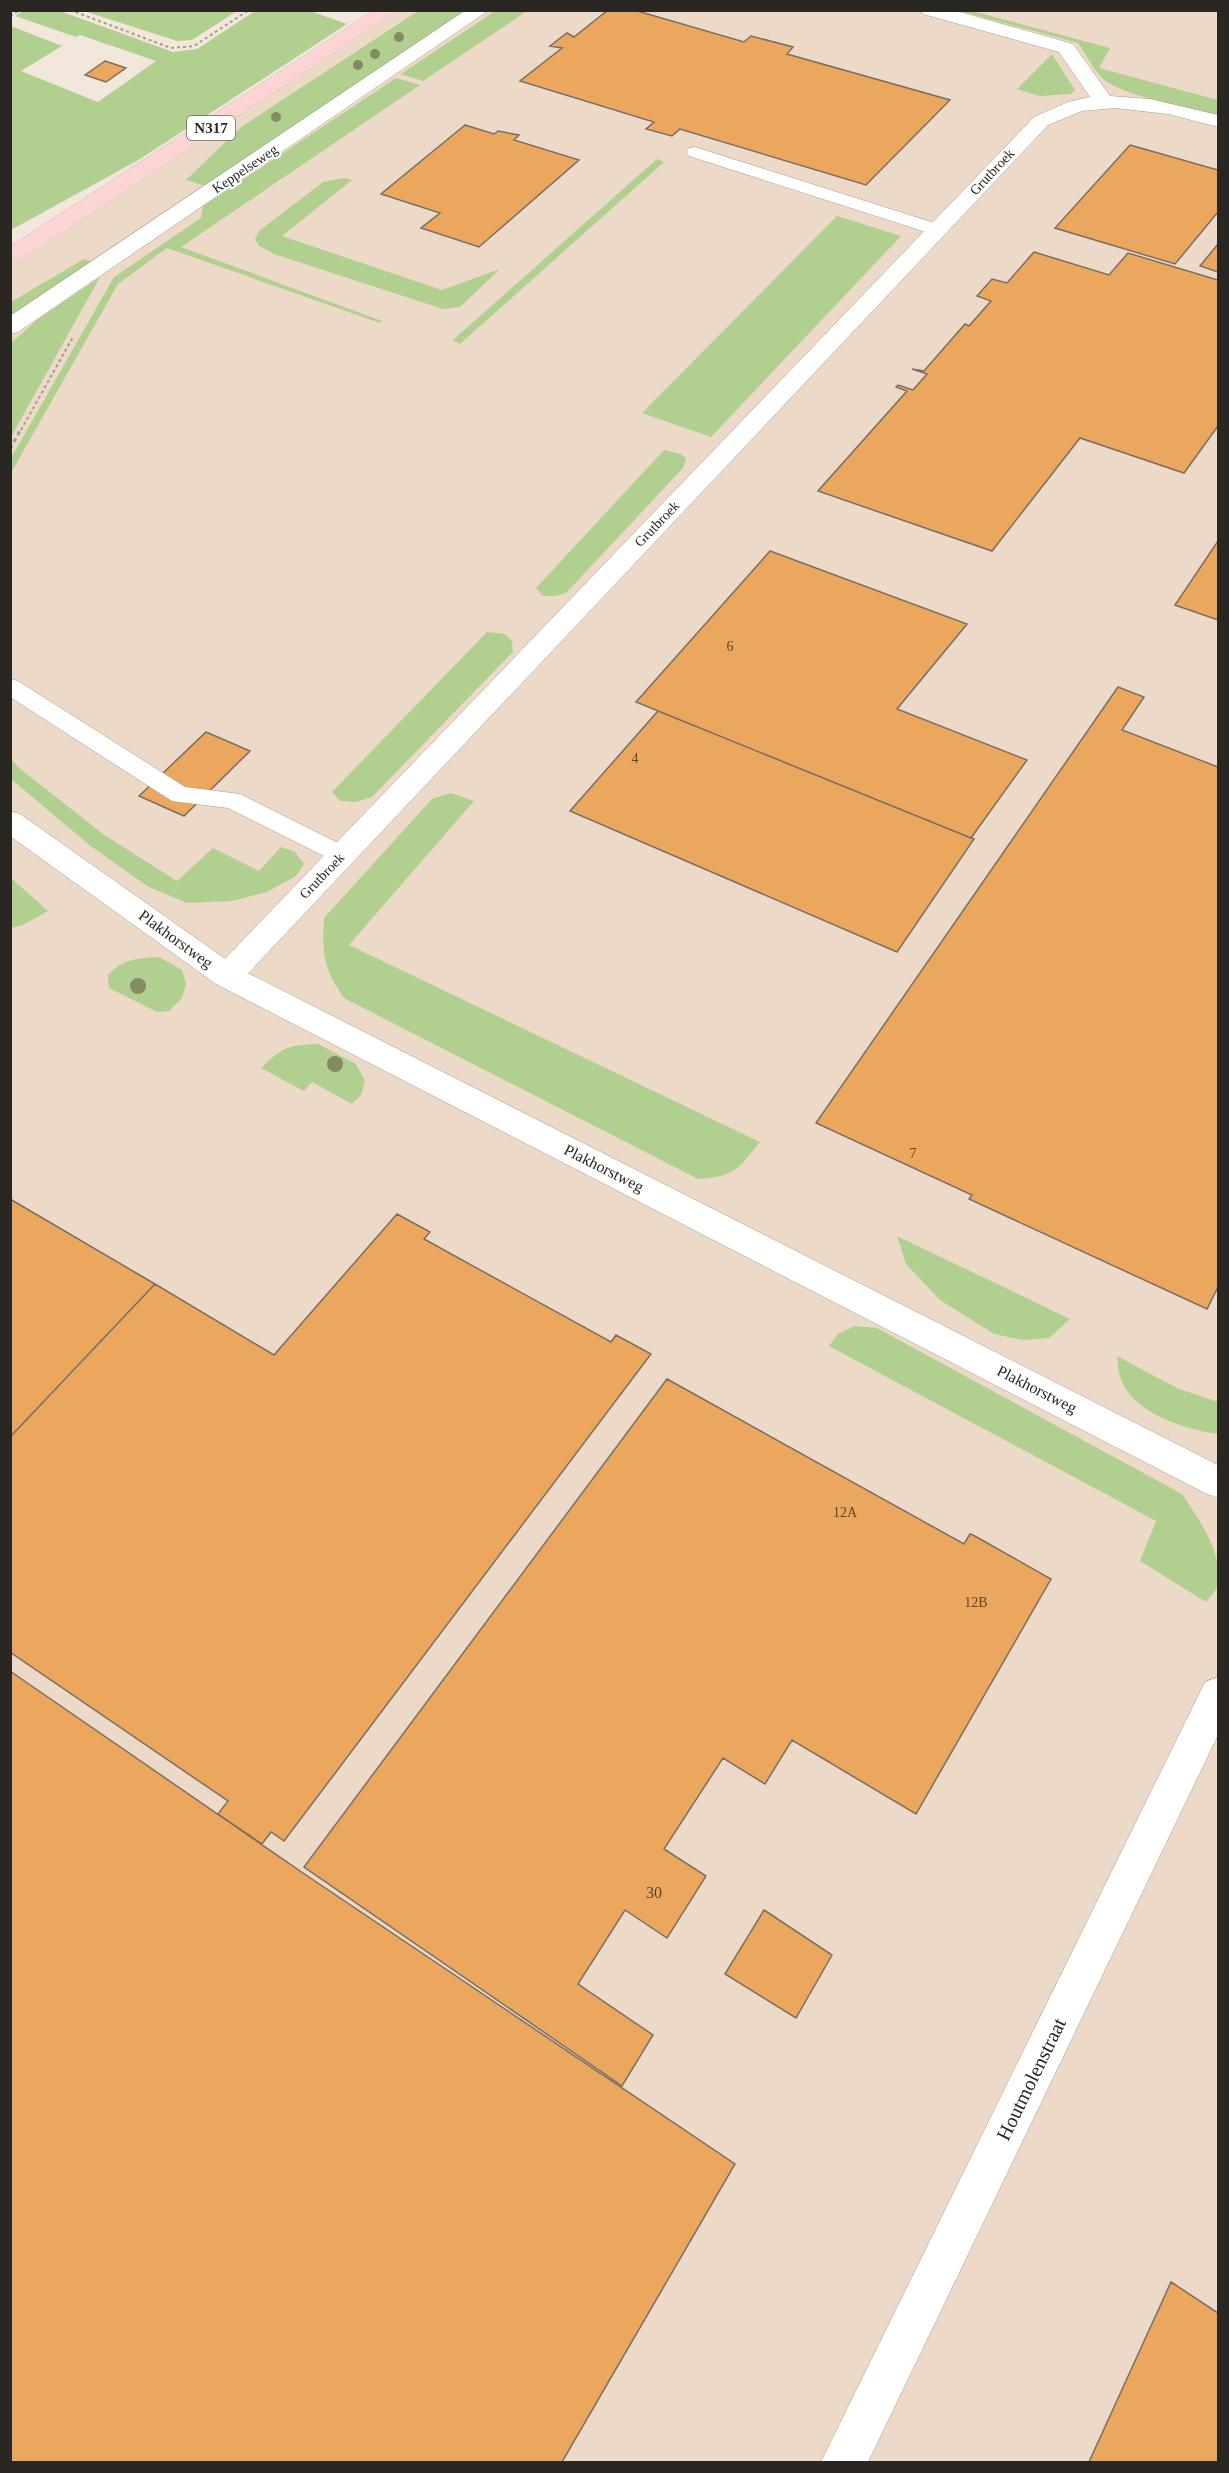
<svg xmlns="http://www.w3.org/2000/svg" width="1229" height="2473" viewBox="0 0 1229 2473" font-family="Georgia,serif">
  <rect width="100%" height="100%" fill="#f3e6da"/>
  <path fill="#ecd9c7" d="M393 11H1218V2462H11L10 266 55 234Z"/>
  <path fill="#b1d090" d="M25 10 60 11 173 52 197 49 255 11H310L347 24 140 159 11 230V26L62 46 21 71 98 102 156 61 80 35 76 37 15 16Z
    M84 11H237L192 40 177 41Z
    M418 11H467L205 186 186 180 241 127Z
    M495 11H527L423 81 401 74Z
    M960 11H972L1110 48 1099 68 1218 100V116C1190 108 1122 96 1102 78 1093 69 1086 54 1078 43Z
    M1052 54 1075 90 1071 94 1040 96 1017 89Z
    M396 78 420 85 181 247 382 321 380 323 167 248 118 284 11 473V458L114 277 201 218 203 206Z
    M657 159 664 162 460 344 453 340Z
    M344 178 352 180 282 236 442 290 500 269 460 307 443 309 274 254 259 246 255 239 259 231 323 182Z
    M837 216 901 236 711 437 642 413Z
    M84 259 92 262 11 316V302Z
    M100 277 11 437V343L37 320Z
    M664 450 681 454 686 459 683 468 566 593 555 596H543L536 588Z
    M487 632 505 634 512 641 513 652 372 797 356 802 340 801 332 792Z
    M10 758 19 768 103 834 177 881 213 848 259 871 281 847 295 852 304 864 296 876 267 892 232 901 187 903 147 886 88 844 11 779Z
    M451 793 474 801 349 945 760 1142C737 1170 736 1176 698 1179L344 998C323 967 322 955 324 918L432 799Z
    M10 877 48 911 23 925 11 928Z
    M159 957 182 970 186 984 182 998 169 1011 157 1012 109 988 108 975C123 959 138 958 159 957Z
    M318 1044 356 1064 365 1081 361 1095 352 1104 312 1082 304 1091 261 1068C283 1047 288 1045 318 1044Z
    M897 1236 1070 1319 1049 1338 1023 1340 994 1334 940 1300 906 1264Z
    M855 1326 877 1328 1182 1494C1198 1518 1222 1551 1218 1582 1218 1589 1210 1597 1206 1602L1140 1561 1156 1521 829 1346 838 1334Z
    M1117 1356 1177 1388 1218 1402V1434C1187 1430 1132 1413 1121 1379 1118 1372 1118 1364 1117 1356Z"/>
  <path fill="#eca75f" stroke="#796e63" stroke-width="1.5" d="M608 10H634L744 42 751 36 793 47 787 54 950 100 866 185 680 129 672 136 646 129 654 122 520 81 562 48 550 46 567 33 574 37Z
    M105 61 126 68 106 82 85 75Z
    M465 125 494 134 498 131 519 135 514 140 579 160 479 247 421 228 440 213 381 194Z
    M1130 145 1218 170V212L1175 264 1055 228Z
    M1218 244V272L1200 266Z
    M1034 252 1109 275 1128 253 1218 280V426L1184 473 1080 438 992 551 818 491 907 391 896 387 898 385 913 390 927 374 912 369 924 371 965 324 969 326 991 301 977 296 992 279 1007 283Z
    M1218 541V620L1175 605Z
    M770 551 967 624 897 709 1027 760 971 838 636 702Z
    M1118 687 1144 697 1122 730 1218 767V1287L1207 1309 969 1199 972 1195 816 1123Z
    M658 711 971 838 974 839 897 952 570 811Z
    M206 732 250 751 184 816 139 796Z
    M10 1199 155 1284 10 1437Z
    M397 1214 430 1232 424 1239 611 1342 616 1335 651 1354 284 1841 271 1832 262 1844 218 1814 228 1801 10 1652V1437L155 1284 274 1355Z
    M667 1379 964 1544 970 1534 973 1535 1051 1579 916 1814 792 1740 765 1784 723 1758 664 1849 706 1876 667 1938 625 1910 578 1984 653 2035 622 2086 304 1867Z
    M10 1671 303 1873 735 2164 562 2462H10Z
    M764 1910 832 1955 796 2018 725 1974Z
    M1171 2282 1218 2313V2462H1089Z"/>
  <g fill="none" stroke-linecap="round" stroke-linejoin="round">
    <g stroke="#a99d91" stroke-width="1">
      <path id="service" d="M695 147 944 226 947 230 944 234H932L689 156 686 152 689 148Z
        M10 679 18 681 185 787 240 794 350 849 354 855 350 861 342 863 334 861 228 808 172 801 10 697Z"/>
    </g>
    <g stroke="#a99d91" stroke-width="1">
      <path id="minor" d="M466 10H489L18 332 10 334V316Z
        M921 10H953L1073 44 1110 96 1150 99 1218 115V127L1168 114 1115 108 1082 111 1048 125 238 984 227 987 216 984 212 976 216 968 1034 117 1068 102 1090 97 1059 52 923 14Z
        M1218 1677V1735L868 2462H821L1205 1682Z"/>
    </g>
    <g stroke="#a99d91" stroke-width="1">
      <path id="tertiary" d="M10 811 20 814 238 968 1218 1465V1498L1205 1493 216 984 10 836Z"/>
    </g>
    <g stroke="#cccbca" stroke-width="1">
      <path id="primary" d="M375 10H398L18 262 10 263V247Z"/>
    </g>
    <path stroke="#a49b92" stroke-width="2" stroke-dasharray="3 3" stroke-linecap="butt" d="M70 10 171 48 194 46 249 10
      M10 16 20 10
      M21 430 73 337"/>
    <path stroke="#a49b92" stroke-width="3" stroke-dasharray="4 4" stroke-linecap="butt" d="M10 449 21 429"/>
    <use href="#service" fill="#fff" fill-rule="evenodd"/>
    <use href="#minor" fill="#fff" fill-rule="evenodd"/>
    <use href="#tertiary" fill="#fff" fill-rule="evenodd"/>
    <use href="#primary" fill="#fcd4d4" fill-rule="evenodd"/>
  </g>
  <g fill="#838b62">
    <circle cx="399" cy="37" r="5"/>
    <circle cx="375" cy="54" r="5"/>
    <circle cx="358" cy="65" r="5"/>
    <circle cx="276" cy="117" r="5"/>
    <circle cx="138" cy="986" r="8"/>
    <circle cx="335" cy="1064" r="8"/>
  </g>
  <g text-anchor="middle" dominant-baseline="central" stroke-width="4.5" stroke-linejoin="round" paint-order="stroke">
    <g font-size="14" fill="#2a2621" stroke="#fff">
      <text transform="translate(245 169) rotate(-34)">Keppelseweg</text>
      <text transform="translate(992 172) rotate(-47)">Grutbroek</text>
      <text transform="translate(657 524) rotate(-46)">Grutbroek</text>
      <text transform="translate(322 876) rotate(-46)">Grutbroek</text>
    </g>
    <g font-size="14" fill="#5a4630">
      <text x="730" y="646">6</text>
      <text x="635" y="758">4</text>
      <text x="913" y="1153">7</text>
      <text x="845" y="1512">12A</text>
      <text x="976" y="1602">12B</text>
    </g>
    <rect fill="#fff" stroke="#6a6764" stroke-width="1.5" x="187" y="116" width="48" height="24" rx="4.5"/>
    <g font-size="15" font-weight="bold" fill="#2a2621">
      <text x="211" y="128">N317</text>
    </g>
    <g font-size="16" fill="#2a2621" stroke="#fff">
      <text transform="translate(176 939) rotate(36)">Plakhorstweg</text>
      <text transform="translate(604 1168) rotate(27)">Plakhorstweg</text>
      <text transform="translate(1037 1389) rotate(27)">Plakhorstweg</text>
    </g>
    <g font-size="16" fill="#5a4630">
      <text x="654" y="1892">30</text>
    </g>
    <g font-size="20" fill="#2a2621" stroke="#fff">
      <text transform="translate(1031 2079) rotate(-64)">Houtmolenstraat</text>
    </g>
  </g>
  <rect width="1229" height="2473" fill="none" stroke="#2a2621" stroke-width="24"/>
</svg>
